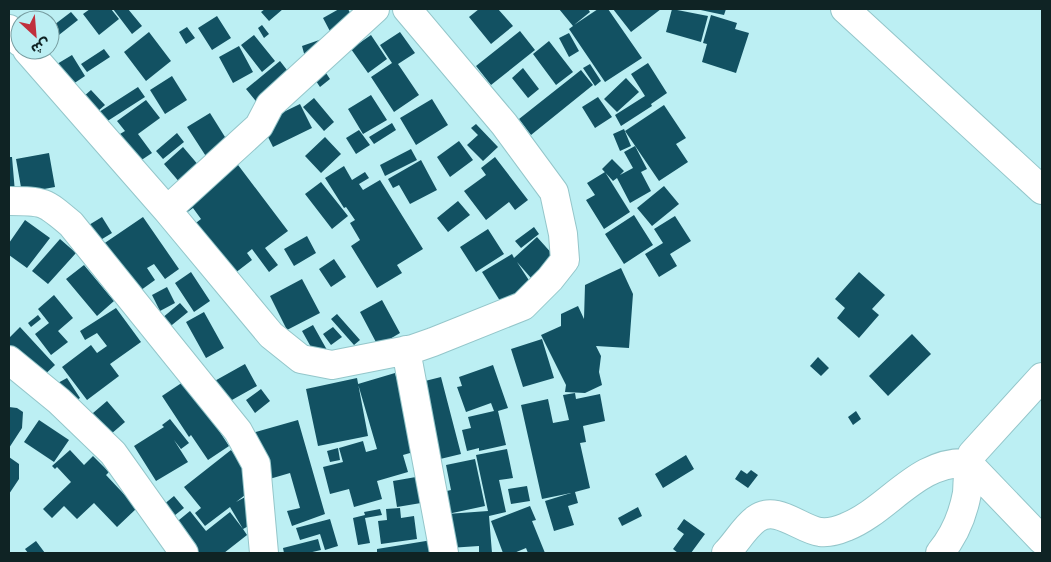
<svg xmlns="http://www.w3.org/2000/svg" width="1051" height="562" viewBox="0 0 1051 562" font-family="'Golos Text','Noto Sans Arabic',sans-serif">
  <rect width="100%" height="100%" fill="#bceff3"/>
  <path fill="#125162" d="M90 9H111L119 19 99 35 83 14Z
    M113 9H128L142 26 132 34Z
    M265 9H283L269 21 261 12Z
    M339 9H348L356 24 333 37 323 18Z
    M479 9H498L513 26 491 44 469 17Z
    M559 9H588L590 12 574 25 598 9H608L642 58 605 82 569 29 573 26Z
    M613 9H661L631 32Z
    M672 9 708 16 701 42 666 32Z
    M696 9H726L724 15Z
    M71 12 78 20 50 42 55 48 43 58 37 50H50V28Z
    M711 15 737 23 735 29 749 33 736 73 702 62 707 44 703 43Z
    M217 16 231 38 212 50 198 28Z
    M262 25 269 34 264 38 258 28Z
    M187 27 195 38 186 44 179 32Z
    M520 31 535 50 491 85 476 66Z
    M149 32 171 61 146 81 124 52Z
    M400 32 415 53 398 64 419 95 394 112 371 77 392 63 380 45Z
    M569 33 579 51 569 57 559 38Z
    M254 35 275 61 262 72 241 45Z
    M371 35 387 59 368 73 351 49Z
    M325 38 305 57 302 46Z
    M549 41 573 72 556 85 533 54Z
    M239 46 253 72 233 83 219 57Z
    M104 49 110 57 87 72 81 64Z
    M72 55 85 76 70 86 57 64Z
    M280 61 297 83 263 110 246 89Z
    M648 63 667 93 651 104 652 106 621 126 615 115 645 96 631 74Z
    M590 64 601 81 595 86 583 68Z
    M523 68 539 89 528 98 512 78Z
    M324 70 330 79 320 87 314 78Z
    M581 70 593 85 531 135 519 119Z
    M172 76 187 100 165 114 150 90Z
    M626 78 639 92 617 112 604 99Z
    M138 87 145 97 106 122 99 112Z
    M91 90 105 105 97 112 83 97Z
    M371 95 387 120 363 134 348 109Z
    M598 97 612 117 595 128 582 107Z
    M314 98 334 122 324 131 303 107Z
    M432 99 448 125 416 145 400 118Z
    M146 100 160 118 138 134 152 153 140 161 120 134 125 131 117 121Z
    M300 104 312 128 273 147 261 123Z
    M664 105 686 138 676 144 688 162 659 181 625 131Z
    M210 113 225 137 242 128 211 164 187 127Z
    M392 123 396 130 374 144 369 137Z
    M476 124 498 147 483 161 467 145 478 135 471 128Z
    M624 129 631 146 620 151 613 134Z
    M359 130 370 145 356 154 346 138Z
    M177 133 184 142 163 159 156 151Z
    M325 137 341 154 321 173 305 156Z
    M459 141 473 160 450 177 437 157Z
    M635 146 647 169 641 172 651 191 630 203 617 178 613 181 602 169 612 159 624 171 620 175 633 168 624 152Z
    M183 147 200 167 181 184 164 164Z
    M411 149 417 160 385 176 380 165Z
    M49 153 55 187 22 193 16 159Z
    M9 157H12L16 204 9 205Z
    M232 157 288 231 265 248 278 265 269 272 252 249 247 253 252 260 226 280 188 229 201 219 193 208 178 219Z
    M495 157 528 200 515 210 509 202 486 220 464 191 486 175 481 168Z
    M421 160 437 190 410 204 399 185 393 188 388 179Z
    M344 166 352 180 365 172 369 178 359 184 363 190 380 180 423 249 397 265 402 273 377 288 351 246 360 240 350 223 355 220 346 207 344 208 325 178Z
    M605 172 630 212 604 229 586 200 595 195 587 183Z
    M321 182 348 216 332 229 305 194Z
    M664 186 679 204 652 226 637 208Z
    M458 201 470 215 448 232 437 218Z
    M634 215 653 245 624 264 605 234Z
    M675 216 691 241 670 254 677 266 659 277 645 254 663 243 654 229Z
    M102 217 112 233 89 247 79 231Z
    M143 217 179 269 165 279 154 264 147 268 155 280 130 298 93 251Z
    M25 220 50 238 27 268 9 255V243Z
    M534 227 539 234 521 248 515 241Z
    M488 229 504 254 476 272 460 247Z
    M307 236 316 253 294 266 284 249Z
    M537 237 554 256 531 278 517 262 532 285 502 304 482 272 512 254 514 258Z
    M60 239 76 253 48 284 32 271Z
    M334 259 346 277 331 287 319 269Z
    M84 265 114 301 97 316 66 279Z
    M621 268 633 294 629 348 596 346 601 356 599 372 602 385 585 393 565 392 566 385 541 335 561 326V314L578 306 584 319 585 285Z
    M191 272 210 301 194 312 175 283Z
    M859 272 885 295 872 309 879 315 859 338 837 318 845 308 835 299Z
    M302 279 320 313 287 330 270 296Z
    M167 287 175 303 160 311 152 295Z
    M54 295 73 318 58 331 68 342 51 355 35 334 49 323 38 309Z
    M382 300 400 333 378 346 360 312Z
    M180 303 188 312 162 333 155 324Z
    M116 308 141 342 110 364 119 376 87 400 62 367 91 345 97 353 107 346 97 333 85 340 80 331Z
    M204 312 224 348 206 358 186 322Z
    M337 314 360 340 354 345 331 319Z
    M38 315 41 319 31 327 28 323Z
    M313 325 327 350 316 356 302 331Z
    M20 327 55 365 40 379 9 351V338Z
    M333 327 342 337 331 345 323 334Z
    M912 334 931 354 888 396 869 376Z
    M542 339 554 378 523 387 511 349Z
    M818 357 829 368 821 376 810 366Z
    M245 364 257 386 223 405 211 383Z
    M493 365 508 408 498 411 506 445 479 451V448L467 451 462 430 471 428 468 417 494 411 491 403 466 412 457 387 462 386 459 377Z
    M395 373 417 451 403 455 408 472 377 481 382 499 354 507 349 489 330 494 323 467 343 462 339 448 363 441 366 452 377 449 358 384Z
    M441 377 461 454 436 460 417 383Z
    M67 378 80 398 69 405 56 384Z
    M357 378 368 436 318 446 306 389Z
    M186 380 229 446 208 460 191 435 189 437 162 396Z
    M261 389 270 401 255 413 246 400Z
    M575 393 576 399 600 394 605 421 583 426 586 442 580 443 590 488 575 492 578 503 568 506 574 525 554 531 545 501 571 493 542 499 521 405 548 399 553 423 569 420 563 395Z
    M107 401 125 422 104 440 86 419Z
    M9 407 17 408 23 412 22 428 9 448Z
    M856 411 861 419 853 425 848 417Z
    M170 419 189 443 181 449 174 440 188 462 156 481 134 446 164 427 162 425Z
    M39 420 69 440 54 462 24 442Z
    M298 420 325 514 292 526 287 511 300 508 290 473 266 480 252 433Z
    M338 448 340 460 330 462 327 451Z
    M507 449 513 478 499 480 506 512 489 516 492 553H479V546L449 548 447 514 488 511 476 455Z
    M70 450 84 465 93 456 109 472 106 475 137 508 117 527 94 503 77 519 64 506 52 518 43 509 71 482 57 467 55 469 52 466Z
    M231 450 258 485 236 502 247 496 260 520 243 529 247 535 224 553H187L168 529 190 511 206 531 230 512 243 529 230 507 205 526 195 513 201 508 184 487Z
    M686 455 694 469 663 488 655 474Z
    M9 457 19 464V479L9 494Z
    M475 459 485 506 443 515 438 493 451 490 446 465Z
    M741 470 747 474 751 470 758 475 748 488 735 479Z
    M416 477 421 503 397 507 393 481Z
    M527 486 530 501 511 504 508 489Z
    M174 496 184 508 160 527 151 515Z
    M530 506 536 520 532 521 545 553H528L526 548 514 553H503L491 521Z
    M638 507 642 516 622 526 618 518Z
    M400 508 401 518 414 516 417 539 381 544 378 521 387 520 386 509Z
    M380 509 382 515 365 518 370 543 358 545 353 518 365 515 364 512Z
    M330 519 338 546 325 550 320 534 300 540 296 528Z
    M684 519 705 534 691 553H678L673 549 684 534 677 529Z
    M318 539 321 550 308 553H284L283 548Z
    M432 540 434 553H377V549Z
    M36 541 45 553H28L25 549Z"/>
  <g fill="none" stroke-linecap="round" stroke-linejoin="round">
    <g stroke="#94c6ca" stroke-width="30">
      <path id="minor" d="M845 9 1042 190
        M9 29 20 42
        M27 50 167 210 271 335 301 359 332 365 413 349 433 342 523 306 550 279 565 260 563 234 554 192 504 124 407 9
        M9 201C44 201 44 201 71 224L238 431 256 464 264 553
        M167 210 259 126 270 105 375 9
        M406 350 444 553
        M9 360 59 401 113 453 184 553
        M726 553C736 543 744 528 756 519 776 504 800 529 820 532 828 533 839 530 846 527 889 510 917 460 968 463L1042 540
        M940 553C954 536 963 515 967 493 968 479 967 467 972 454L1042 377"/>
    </g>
    <use href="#minor" stroke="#fff" stroke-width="28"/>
  </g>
  <rect width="1051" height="562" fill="none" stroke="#0f2324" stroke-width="20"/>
  <g transform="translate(35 35) rotate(154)"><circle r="24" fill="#bceff3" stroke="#779da0"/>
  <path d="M0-4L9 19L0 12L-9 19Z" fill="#c0303c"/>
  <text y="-8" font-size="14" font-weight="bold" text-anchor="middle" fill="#0f2324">ش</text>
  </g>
</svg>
